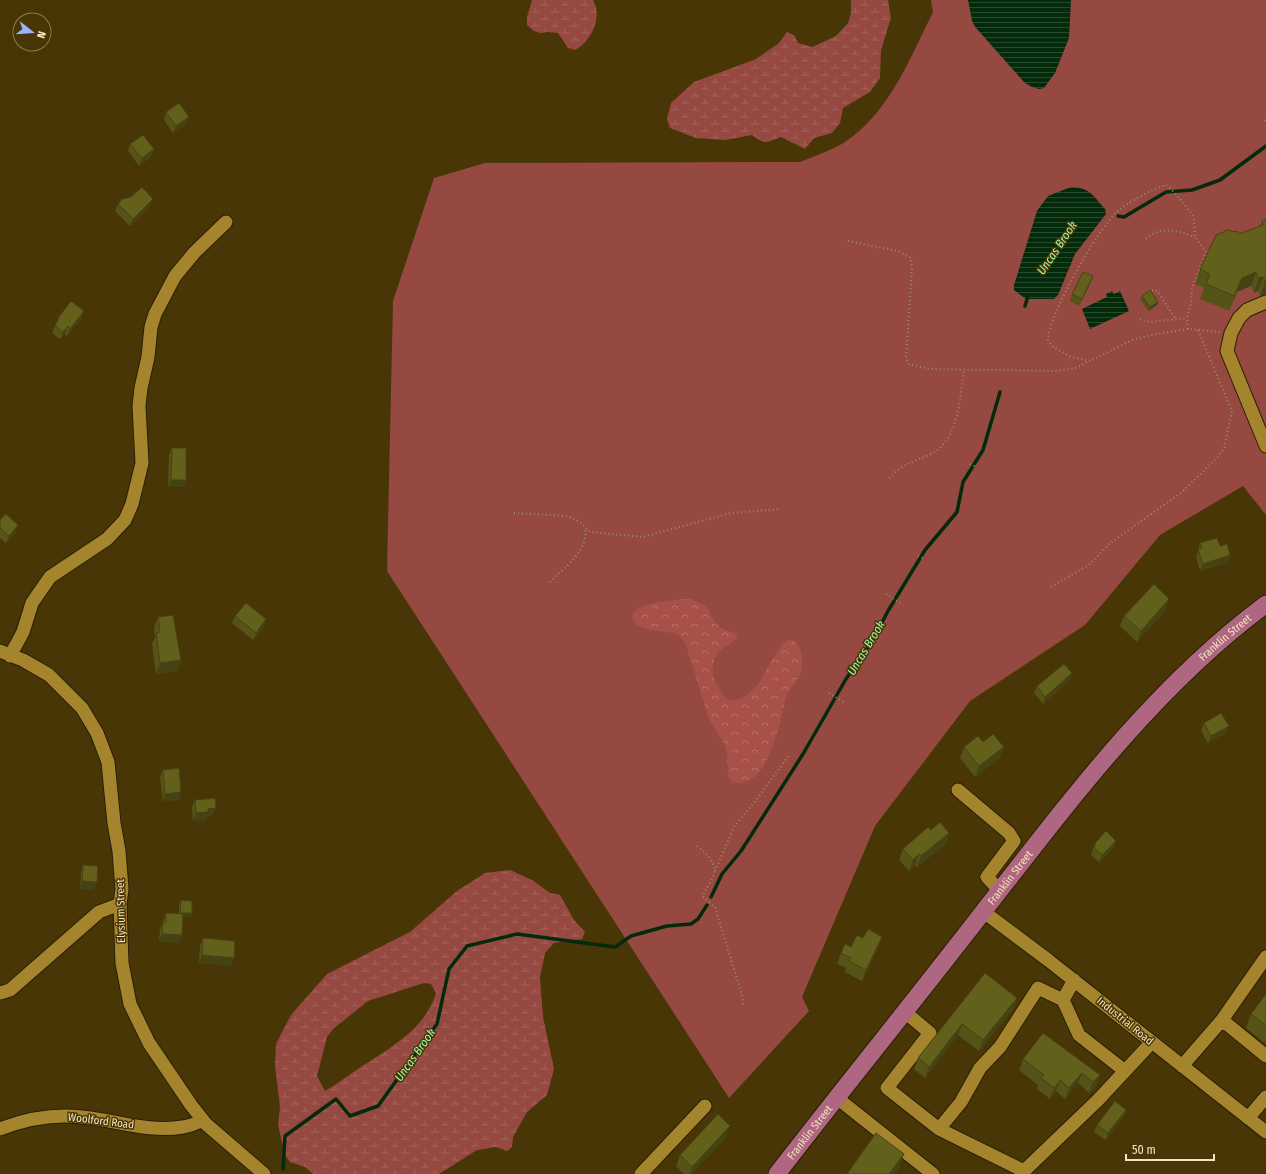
<svg xmlns="http://www.w3.org/2000/svg" width="1266" height="1174" viewBox="0 0 1266 1174" font-family="'Fira Sans Condensed',sans-serif">
  <defs>
    <pattern id="forest-crowns" width="20" height="18" patternUnits="userSpaceOnUse"><rect width="20" height="18" fill="#a75149"/><path d="M2 6a3 3 0 1 1 6 0M12 15a3 3 0 1 1 6 0" fill="none" stroke="#b87269"/></pattern>
    <pattern id="wetland-marsh" width="20" height="14" patternUnits="userSpaceOnUse"><rect width="20" height="14" fill="#964941"/><path d="M1 5h8M5 5V1M11 12h8M15 12V8" fill="none" stroke="#a5635a"/></pattern>
    <pattern id="water-rules" width="6" height="5" patternUnits="userSpaceOnUse"><rect width="6" height="5" fill="#042a0c"/><path d="M0 2.5h6" fill="none" stroke="#29492d"/></pattern>
  </defs>
  <rect width="100%" height="100%" fill="#483606"/>
  <path fill="#964941" d="M931 0H1266V515L1243 486 1160 535 1085 625 970 701 875 826 802 997 809 1011 729 1098 387 571 393 301 434 178 485 163 800 162C815 156 832 150 845 142 890 112 910 58 933 12Z"/>
  <path fill="url(#forest-crowns)" d="M681 599H691L706 606 716 624 723 629 737 634V638C732 644 724 646 719 652 706 666 716 691 729 700 761 702 767 656 787 640 802 639 804 659 801 671 798 682 788 689 785 701 780 724 767 792 732 782L728 776 727 753 724 743 709 719 685 642C682 640 680 637 678 635 668 630 631 633 633 615 635 603 670 601 681 599Z"/>
  <path fill="url(#wetland-marsh)" fill-rule="evenodd" d="M532 0H593C603 17 591 42 575 50L568 48 558 33 548 32 540 33 534 31 527 25V17Z
    M851 0H888L891 18 881 50 880 78 870 92 843 108 840 123 832 133 814 138 805 149 781 137C765 142 767 146 752 135L725 140 696 138 670 128 667 119 671 103 694 82 756 59 779 43 787 32 794 35 798 43 812 47 836 36 848 23 851 13Z
    M510 870 532 880 550 893 560 895 574 920 585 932 582 939 554 943 545 953 540 977 543 1017 554 1069 547 1095 527 1112 513 1137 512 1147 507 1151 496 1147 477 1150 439 1174H313L305 1167 290 1162 285 1155 278 1125 280 1107 275 1066 276 1044 291 1015 327 974 410 932 457 891 485 873ZM424 983 431 984 436 993C425 1030 388 1049 358 1069 347 1076 336 1085 325 1091L317 1076 327 1037 333 1029 368 1001Z"/>
  <path fill="url(#water-rules)" d="M968 0H1071L1069 38 1055 73 1044 88 1039 89 1032 87 1025 83 976 28 972 21Z
    M1071 187C1091 188 1093 196 1105 209L1106 214 1075 254 1058 295 1054 299H1026L1014 290V285L1037 211 1048 196Z
    M1112 291 1114 294 1120 291 1129 311 1090 329 1082 309 1107 297 1106 294Z"/>
  <g fill="none" stroke-linecap="round" stroke-linejoin="round">
    <path stroke="#042a0c" stroke-width="3.5" d="M1118 216 1124 217 1166 192 1192 190 1220 180 1266 146
      M1025 306 1028 296
      M711 897 722 874 741 851 803 754 846 679 873 640 888 611 925 550 957 512 963 482 983 450 1000 392
      M283 1169 285 1136 336 1099 350 1116 378 1106 437 1024 449 969 467 946 517 934 615 947 631 936 667 926 691 924 698 919 707 905"/>
    <g stroke="#291f04" stroke-width="15">
      <path id="minor" d="M1266 302 1247 310 1239 318 1231 333 1227 351 1266 446
        M0 651 23 660 49 675 82 708 97 733 108 762 114 823 119 851 122 889 120 904 122 963 130 1004 149 1043 191 1105 206 1124 264 1174
        M10 656 23 632 32 603 50 577 107 539 125 520 132 504 142 463 139 406 141 388 148 357 151 327 155 314 175 276 194 253 226 222
        M958 790 1009 833 1014 841 987 877 1000 891
        M984 912 1048 960 1266 1132
        M1074 980 1063 1000 1079 1035 1125 1071
        M0 993 10 990 99 912 120 904
        M905 1012 930 1033 887 1088 939 1129 1024 1171 1098 1100 1152 1042
        M1222 1020 1266 957
        M1182 1066 1222 1020 1266 1056
        M837 1098 933 1174
        M1248 1118 1266 1097
        M0 1129C26 1119 54 1114 82 1117 115 1120 149 1133 183 1127 189 1126 197 1123 203 1120
        M939 1129 961 1102 980 1068 1000 1047 1038 988 1063 1000
        M641 1174 705 1106"/>
    </g>
    <g stroke="#291f04" stroke-width="19">
      <g id="major">
        <path id="s1" d="M777 1174C845 1086 915 1000 983 912 1069 802 1153 688 1266 604"/>
      </g>
    </g>
    <path stroke="#9f8d61" stroke-width="2" stroke-dasharray="1 3" stroke-linecap="butt" d="M1265 120 1266 121
      M1146 239C1161 225 1178 231 1195 237
      M848 241 898 251 911 258 912 268 906 358 909 364 929 369 1055 371 1076 368 1087 362
      M1148 291 1154 290 1158 292 1175 318
      M1140 319 1149 322 1187 318
      M1188 329 1187 318 1191 303 1192 288 1206 252 1195 237 1194 219 1192 214 1174 192 1166 185C1152 189 1128 202 1117 212 1098 228 1048 316 1048 340L1053 347 1071 357 1090 361 1132 340 1152 335 1188 329 1220 332
      M970 464 977 467
      M889 478C903 463 914 462 931 454 959 440 960 396 964 370
      M514 513 568 516 580 522 590 532 643 537 731 513 780 509
      M918 556 925 559
      M550 582C564 567 589 551 585 528
      M1051 587 1090 564 1109 544 1181 493 1218 457 1224 449 1232 411 1198 330
      M886 594 902 604
      M829 693 845 703
      M697 846C710 856 720 866 710 883 707 888 704 891 703 897L715 907 743 999V1006
      M715 871 734 827 760 795 789 755"/>
    <use href="#minor" stroke="#a5842e" stroke-width="13"/>
    <use href="#major" stroke="#af6680" stroke-width="17"/>
  </g>
  <path fill="#555318" d="M166 112 186 124 173 133 164 120Z
    M130 144 151 157 139 166 128 151Z
    M131 197 153 199 150 206 130 226 115 211 118 204Z
    M1266 219V294L1260 296 1258 291 1254 293 1251 286 1237 292 1229 311 1200 299 1204 288 1195 284 1200 269 1239 234 1260 226 1262 221Z
    M1093 276 1090 284 1079 306 1070 301 1072 294Z
    M1142 296 1158 302 1157 305 1148 311 1140 299Z
    M58 318 81 319 67 336 65 334 60 339 52 333Z
    M172 448 186 480 184 487H168L169 455Z
    M0 520 18 525 16 532 6 543 0 538Z
    M1200 543 1220 546 1230 555 1228 562 1200 571 1196 557Z
    M1169 599 1165 610 1137 642 1120 626 1124 616Z
    M235 616 264 627 253 640 232 623Z
    M158 617 181 660 178 671 156 674 152 644 155 637 154 628Z
    M1072 673 1069 681 1043 704 1034 693 1037 686Z
    M1204 723 1226 733 1208 743 1201 731Z
    M983 742 1000 758 975 777 960 758 964 747Z
    M163 770 181 792 179 800 163 801 160 777Z
    M195 800 216 808 213 815 207 816 205 820 193 821 192 807Z
    M931 830 949 833 946 844 917 867 915 865 909 871 899 860 903 849Z
    M1116 841 1113 848 1099 862 1091 855 1095 843Z
    M83 865 94 890 80 889 81 872Z
    M181 900 192 913 190 917 183 916 182 935 179 943 159 941 160 930 163 922 166 913 179 914V904Z
    M882 937 878 948 862 981 845 972 846 968 837 964 841 953 851 947 863 938Z
    M203 938 234 958 231 965 199 963 200 945Z
    M985 973 1017 998 1013 1009 979 1051 958 1035 925 1078 914 1069 918 1058Z
    M1266 994V1044L1246 1028 1251 1014Z
    M1023 1059 1100 1075 1096 1086 1089 1093 1078 1083 1065 1099 1056 1091 1050 1099 1037 1089 1038 1085 1019 1070Z
    M1126 1110 1123 1117 1106 1140 1094 1132 1097 1125Z
    M726 1137 691 1174H684L676 1166 680 1155Z"/>
  <path fill="#454314" d="M189 117 186 124 173 133 176 126Z
    M154 149 151 157 139 166 142 158Z
    M153 199 150 206 130 226 133 219Z
    M1256 272 1251 286 1237 292 1229 311 1242 278Z
    M1093 276 1090 284 1079 306 1082 299Z
    M1263 277 1258 291 1254 293 1259 278Z
    M1265 281H1266V294L1260 296Z
    M1158 302 1157 305 1148 311 1150 307Z
    M84 311 81 319 67 336 70 329Z
    M68 326 65 334 60 339 63 332Z
    M171 480H186L184 487H168Z
    M18 525 16 532 6 543 9 536Z
    M1230 555 1228 562 1200 571 1203 564Z
    M1169 599 1165 610 1137 642 1141 631Z
    M266 619 264 627 253 640 256 633Z
    M181 660 178 671 156 674 160 663Z
    M1072 673 1069 681 1043 704 1045 697Z
    M1229 726 1226 733 1208 743 1211 736Z
    M1004 747 1000 758 975 777 979 766Z
    M181 792 179 800 163 801 165 794Z
    M216 808 213 815 207 816 205 820 193 821 196 813 208 809Z
    M949 833 946 844 917 867 921 856Z
    M1116 841 1113 848 1099 862 1102 855Z
    M919 854 915 865 909 871 913 860Z
    M82 881 97 882 94 890 80 889Z
    M180 913H192L190 917 179 916Z
    M162 934 182 935 179 943 159 941Z
    M882 937 878 948 862 981 866 970Z
    M202 955 234 958 231 965 199 963Z
    M1017 998 1013 1009 979 1051 983 1040Z
    M962 1024 958 1035 925 1078 929 1067Z
    M1082 1073 1078 1083 1065 1099 1069 1088Z
    M1100 1075 1096 1086 1089 1093 1093 1082Z
    M1060 1080 1056 1091 1050 1099 1054 1088Z
    M1126 1110 1123 1117 1106 1140 1108 1133Z
    M730 1126 726 1137 691 1174H689L692 1167Z
    M904 1154 899 1168 895 1174H889Z"/>
  <path fill="#63601c" stroke="#454314" d="M179 103 189 117 176 126 166 112Z
    M143 135 154 149 142 158 130 144Z
    M142 187 153 199 133 219 118 204 122 199 131 197Z
    M1266 219V281H1265L1263 277 1259 278 1256 272 1242 278 1234 296 1206 284 1210 274 1200 269 1216 235 1228 230 1235 232 1237 231 1239 234 1263 225 1262 221Z
    M1083 272 1093 276 1082 299 1072 294Z
    M1150 290 1158 302 1150 307 1142 296Z
    M71 301 84 311 70 329 68 326 63 332 55 325 59 319 58 318Z
    M172 448H186V480H171Z
    M6 514 18 525 9 536 0 528V520Z
    M1217 538 1220 546 1227 544 1230 555 1203 564 1198 549 1202 548 1200 543Z
    M1154 584 1169 599 1141 631 1124 616Z
    M246 603 266 619 256 633 235 616Z
    M173 615 181 660 160 663 156 633 160 632 158 617Z
    M1064 664 1072 673 1045 697 1037 686Z
    M1221 713 1229 726 1211 736 1204 723Z
    M993 734 1004 747 979 766 964 747 978 736 983 742Z
    M179 768 181 792 165 794 163 770Z
    M215 798 216 808 208 809V812L196 813 195 800Z
    M940 822 949 833 921 856 919 854 913 860 903 849 928 827 931 830Z
    M1106 831 1116 841 1102 855 1094 847 1096 844 1095 843Z
    M83 865 98 866 97 882 82 881Z
    M181 900 192 901V913H180Z
    M166 913 183 914 182 935 162 934 163 922 166 923Z
    M868 929 882 937 866 970 849 961 851 958 841 953 845 944 851 947 857 935 863 938Z
    M203 938 235 941 234 958 202 955Z
    M985 973 1017 998 983 1040 962 1024 929 1067 918 1058Z
    M1266 994V1025L1251 1014Z
    M1043 1033 1100 1075 1093 1082 1082 1073 1069 1088 1060 1080 1054 1088 1041 1078 1044 1075 1023 1059Z
    M1115 1101 1126 1110 1108 1133 1097 1125Z
    M718 1114 730 1126 692 1167 680 1155Z
    M876 1133 904 1154 889 1174H847Z"/>
  <g text-anchor="middle" dominant-baseline="central" stroke-width="3" stroke-linejoin="round" paint-order="stroke">
    <g font-size="11" fill="#f5e3bc" stroke="#483606">
      <text stroke="none"><textPath href="#s1" startOffset="700">Franklin Street</textPath></text>
      <text stroke="none"><textPath href="#s1" startOffset="377">Franklin Street</textPath></text>
      <text transform="translate(121 911) rotate(-91)">Elysium Street</text>
      <text transform="translate(1125 1021) rotate(39)">Industrial Road</text>
      <text transform="translate(101 1121) rotate(7)">Woolford Road</text>
      <text stroke="none"><textPath href="#s1" startOffset="53">Franklin Street</textPath></text>
    </g>
    <g font-size="12" font-style="italic" fill="#9dfba8" stroke="#483606">
      <text transform="translate(1057 248) rotate(-56)">Uncas Brook</text>
      <text transform="translate(866 648) rotate(-59)">Uncas Brook</text>
      <text transform="translate(415 1055) rotate(-55)">Uncas Brook</text>
    </g>
  </g>
  <g transform="translate(32 32) rotate(107)"><circle r="19" fill="#483606" stroke="#8d7b4f"/>
  <path d="M0-3L7 15L0 10L-7 15Z" fill="#98b5fd"/>
  <text y="-6" font-size="11" font-weight="bold" text-anchor="middle" fill="#f5e3bc">N</text>
  </g>
  <path d="M1126 1154v6h88v-6" fill="none" stroke="#f5e3bc" stroke-width="2"/>
  <text x="1132" y="1154" font-size="12" fill="#f5e3bc" stroke="#483606" stroke-width="3" paint-order="stroke">50 m</text>
</svg>
